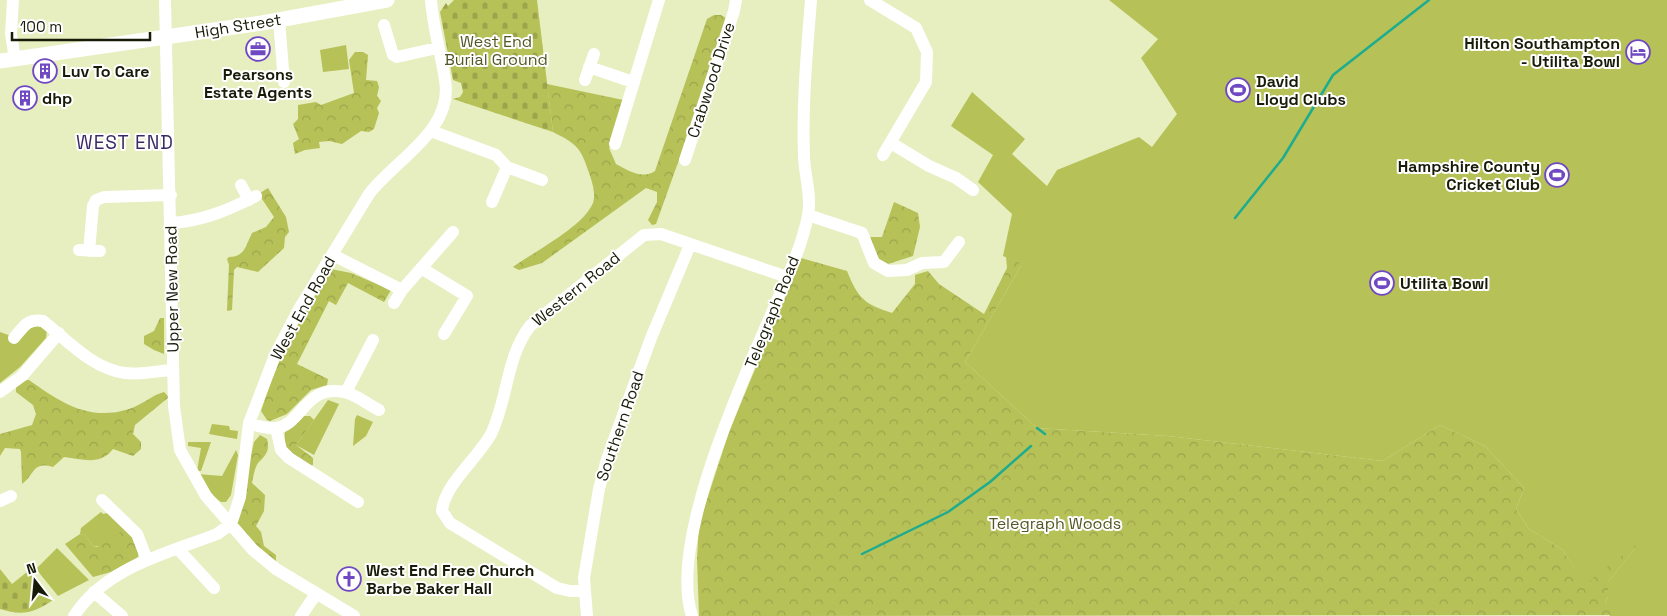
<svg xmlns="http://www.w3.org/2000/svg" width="1667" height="616" viewBox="0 0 1667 616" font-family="'Space Grotesk',sans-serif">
  <defs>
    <pattern id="forest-crowns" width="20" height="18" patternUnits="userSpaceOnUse" patternTransform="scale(1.25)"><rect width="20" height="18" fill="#b6c158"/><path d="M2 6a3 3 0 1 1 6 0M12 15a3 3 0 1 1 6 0" fill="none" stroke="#9ca54b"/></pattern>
    <pattern id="cemetery-stones" width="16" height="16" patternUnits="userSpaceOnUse" patternTransform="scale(1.25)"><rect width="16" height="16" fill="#b6c158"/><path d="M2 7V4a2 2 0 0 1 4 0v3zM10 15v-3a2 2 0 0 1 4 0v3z" fill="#9ca54b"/></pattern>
  </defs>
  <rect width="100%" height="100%" fill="#e7eebf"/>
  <path fill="#b6c158" d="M1109 0H1667V616H1610L1605 603 1608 597V582L1636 547 1584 586 1563 550 1529 529 1516 509 1524 488 1485 446 1440 425 1383 461 1168 436 1037 428 965 362 1022 264 1003 256 1012 214 978 182 993 155 951 126 972 92 1025 139 1012 154 1047 186 1057 170 1139 137 1152 147 1177 114 1141 58 1158 39Z
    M346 45 349 69 323 72 320 50Z
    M27 322 47 329 46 338 20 367 0 383V332L14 337Z
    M328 400 339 404 314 455 296 445Z
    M357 415 373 422 366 436 353 446 355 419Z
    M212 424 229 426 230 430 238 431 237 439 209 434Z
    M188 442H211L201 471H197L201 448 188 446Z
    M236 450 238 455 231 495 226 502H221L212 495 197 474 222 476Z
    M101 512 103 514 108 513 132 532C115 532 105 549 93 546L85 535 80 534 81 528Z
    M57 548 89 580 58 596 36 569Z"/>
  <path fill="url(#forest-crowns)" d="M714 15H721L729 20 656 224 652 225 648 220 657 202V192L646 188 542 263 519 270 513 267C535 251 583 227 593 203 596 194 592 181 589 173 581 148 577 144 553 132L547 84 628 101 615 144 609 148 616 164C628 170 641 180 655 171L707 19Z
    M355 52H363L368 55 366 80 377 81 379 87 377 96 381 101 377 108 379 113 374 129 369 132 361 131 342 144 329 141 319 142 320 148 305 150 295 154 293 143 299 139 293 124 298 119V105L316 102 321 105 354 93 349 60Z
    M268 188 286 217 289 232 285 237 284 248 258 272 237 267 234 270 232 310 227 311 229 265 227 259 229 257C245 257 246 245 252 233L266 227 274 217 260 196V193Z
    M894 202 918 213 920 227 913 256 888 264 879 259 870 237H882Z
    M1006 256 1022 264 965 362 1037 428 1168 436 1383 461 1440 425 1485 446 1524 488 1516 509 1529 529 1563 550 1584 585 1641 541 1608 582V597L1605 603 1611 615 699 616 697 559 699 524 729 432 801 258 847 271C858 298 864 304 892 313L915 284V275L928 271 939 284 984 314 1007 268Z
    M331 269 351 273 391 290 384 302 348 283 336 305 329 301 297 364 328 379 327 385 311 390 287 414 270 421 267 420 261 411 280 354Z
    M160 318H164V354L154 350 144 344V336L154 331Z
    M24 380H29C60 402 89 422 129 409 142 405 152 395 164 392L169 397 135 425 133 434 141 442V449L133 456 113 449C100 466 83 459 64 457L53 467C32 461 35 475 22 484L21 452 20 449 5 448 0 456V434L32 425 36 414 33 405 16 392V387Z
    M302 416H310L314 420 296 445 313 458V465L309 466 284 447 285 432Z
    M260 435 267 439C270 451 266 455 258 463 255 467 253 477 252 483L265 495 264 511 256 526 261 532 264 546 276 555V561L273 563 235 524 254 442Z
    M128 531 140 548 138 557 111 572 93 577 65 544 80 534 85 535 93 546 97 547 121 532Z"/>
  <path fill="url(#cemetery-stones)" d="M454 0H537L553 132 453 99 460 97 463 92 461 83 453 80 440 12 446 3 448 6Z
    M0 569 12 584 27 572H31L53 600C34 613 22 616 0 609Z"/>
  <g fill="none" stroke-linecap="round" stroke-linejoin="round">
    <path stroke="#1eac8f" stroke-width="2.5" d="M1235 218 1283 158 1333 75 1429 0
      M1037 428 1045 434
      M862 554 948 512 990 482 1031 446"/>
    <path stroke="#fff" stroke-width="12" d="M13 0 11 34 15 59
      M165 0 174 406 180 450 206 496 253 550 276 569 354 616
      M870 0 916 28 927 52 926 82 883 155
      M279 20 284 82
      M384 25 393 55 397 57 437 48
      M589 67 633 82
      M585 80 594 54
      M431 131 496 155 507 167 542 180
      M891 143 929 166 956 178 973 190
      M615 144 659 0
      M685 160 734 11 736 0
      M241 185 249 200
      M492 202 507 167
      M808 215 862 233 874 263 888 271 907 270 922 263 944 262 959 242
      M171 223C203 221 228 210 256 196
      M79 250 100 251
      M89 251 93 206 96 200 104 197 171 195
      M333 255 402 290
      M421 268 467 296 444 334
      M394 303 402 290 453 232
      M14 338C24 326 28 318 43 321 68 341 93 369 125 373 140 375 157 371 172 370
      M0 392 22 376 59 333
      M346 392 373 340
      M249 423C258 426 267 429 276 428 302 425 305 384 344 392 356 394 368 405 379 410
      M276 428 281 450 289 458 358 502
      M102 500 137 534 147 560
      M0 501 11 496
      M178 549 214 588
      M584 591H570L557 588 450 523 442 511C444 485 478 458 491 434 508 399 506 357 530 326L644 235 661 234 787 277
      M94 592 122 616
      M74 616C106 567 166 554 217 534L231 524 240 497 249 423 276 353 299 309 369 194C396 159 454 130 445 80 441 53 433 28 431 0
      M301 616 316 594
      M587 616 584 578 599 489 607 459 651 338 690 245
      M692 616C668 542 742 382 773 310 786 280 802 247 808 215 812 194 804 175 804 155 802 103 807 51 811 0"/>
    <path stroke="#fff" stroke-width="15" d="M0 61 262 23 387 0"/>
  </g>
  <defs>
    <g id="office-ring" transform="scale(1.25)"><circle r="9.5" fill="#fff" stroke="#7049c2" stroke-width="1.5"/><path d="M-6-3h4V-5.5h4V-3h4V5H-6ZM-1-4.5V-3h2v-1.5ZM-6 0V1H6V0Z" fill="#7049c2"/></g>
    <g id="hotel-ring" transform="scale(1.25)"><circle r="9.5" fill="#fff" stroke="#7049c2" stroke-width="1.5"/><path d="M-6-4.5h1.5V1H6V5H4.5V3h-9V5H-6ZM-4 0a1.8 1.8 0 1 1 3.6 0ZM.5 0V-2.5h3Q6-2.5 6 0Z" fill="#7049c2"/></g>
    <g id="building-ring" transform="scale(1.25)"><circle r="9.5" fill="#fff" stroke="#7049c2" stroke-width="1.5"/><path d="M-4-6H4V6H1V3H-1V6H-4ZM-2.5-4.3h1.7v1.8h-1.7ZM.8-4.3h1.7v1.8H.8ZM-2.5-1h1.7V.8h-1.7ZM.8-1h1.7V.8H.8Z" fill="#7049c2"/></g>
    <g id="stadium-ring" transform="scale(1.25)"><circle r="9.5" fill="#fff" stroke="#7049c2" stroke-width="1.5"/><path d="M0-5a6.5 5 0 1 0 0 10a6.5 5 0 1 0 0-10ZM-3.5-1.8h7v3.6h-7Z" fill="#7049c2"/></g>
    <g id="church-ring" transform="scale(1.25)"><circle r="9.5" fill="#fff" stroke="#7049c2" stroke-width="1.5"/><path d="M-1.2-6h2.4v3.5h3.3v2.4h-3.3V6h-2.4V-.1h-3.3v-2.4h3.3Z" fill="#7049c2"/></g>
  </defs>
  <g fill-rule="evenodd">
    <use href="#office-ring" x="258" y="49"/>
    <use href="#hotel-ring" x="1638" y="52"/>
    <use href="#building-ring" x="45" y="71"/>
    <use href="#stadium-ring" x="1238" y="90"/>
    <use href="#building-ring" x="25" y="98"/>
    <use href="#stadium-ring" x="1557" y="175"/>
    <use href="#stadium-ring" x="1382" y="283"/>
    <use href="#church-ring" x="349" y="579"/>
  </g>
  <g text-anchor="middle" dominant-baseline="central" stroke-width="4" stroke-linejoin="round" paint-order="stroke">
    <g font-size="16" fill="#191b09" stroke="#fff">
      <text transform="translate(238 26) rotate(-9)">High Street</text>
      <text transform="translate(711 80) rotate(-72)">Crabwood Drive</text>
      <text transform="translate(172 289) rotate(-91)">Upper New Road</text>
      <text transform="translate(576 289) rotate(-39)">Western Road</text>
      <text transform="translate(303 308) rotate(-61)">West End Road</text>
      <text transform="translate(772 312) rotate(-68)">Telegraph Road</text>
      <text transform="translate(620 426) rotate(-71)">Southern Road</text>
    </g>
    <g font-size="16" fill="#525725" stroke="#fff">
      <text x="496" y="41">West End<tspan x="496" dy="18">Burial Ground</tspan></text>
      <text x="1055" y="523">Telegraph Woods</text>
    </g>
    <g font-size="16" font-weight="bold" fill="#191b09" stroke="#fff" text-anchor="start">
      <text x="1620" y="43" text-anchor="end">Hilton Southampton<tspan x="1620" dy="18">- Utilita Bowl</tspan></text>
      <text x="62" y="71">Luv To Care</text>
      <text x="258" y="74" text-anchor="middle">Pearsons<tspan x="258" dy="18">Estate Agents</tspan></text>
      <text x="1256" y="81">David<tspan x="1256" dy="18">Lloyd Clubs</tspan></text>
      <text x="42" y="98">dhp</text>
      <text x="1540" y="166" text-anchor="end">Hampshire County<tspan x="1540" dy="18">Cricket Club</tspan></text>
      <text x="1400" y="283">Utilita Bowl</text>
      <text x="366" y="570">West End Free Church<tspan x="366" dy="18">Barbe Baker Hall</tspan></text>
    </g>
    <g font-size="19" letter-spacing="1" fill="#3b2a65" stroke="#fff">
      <text x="125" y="142">WEST END</text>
    </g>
  </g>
  <g transform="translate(35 581) rotate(344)" stroke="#ffffff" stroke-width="4" paint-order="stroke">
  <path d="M0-4L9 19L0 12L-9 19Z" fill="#191b09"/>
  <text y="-8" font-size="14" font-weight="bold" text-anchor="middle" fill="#191b09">N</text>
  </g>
  <path d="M12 32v8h138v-8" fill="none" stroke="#191b09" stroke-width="2.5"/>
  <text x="20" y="32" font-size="15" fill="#191b09" stroke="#ffffff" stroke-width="4" paint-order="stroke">100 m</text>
</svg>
